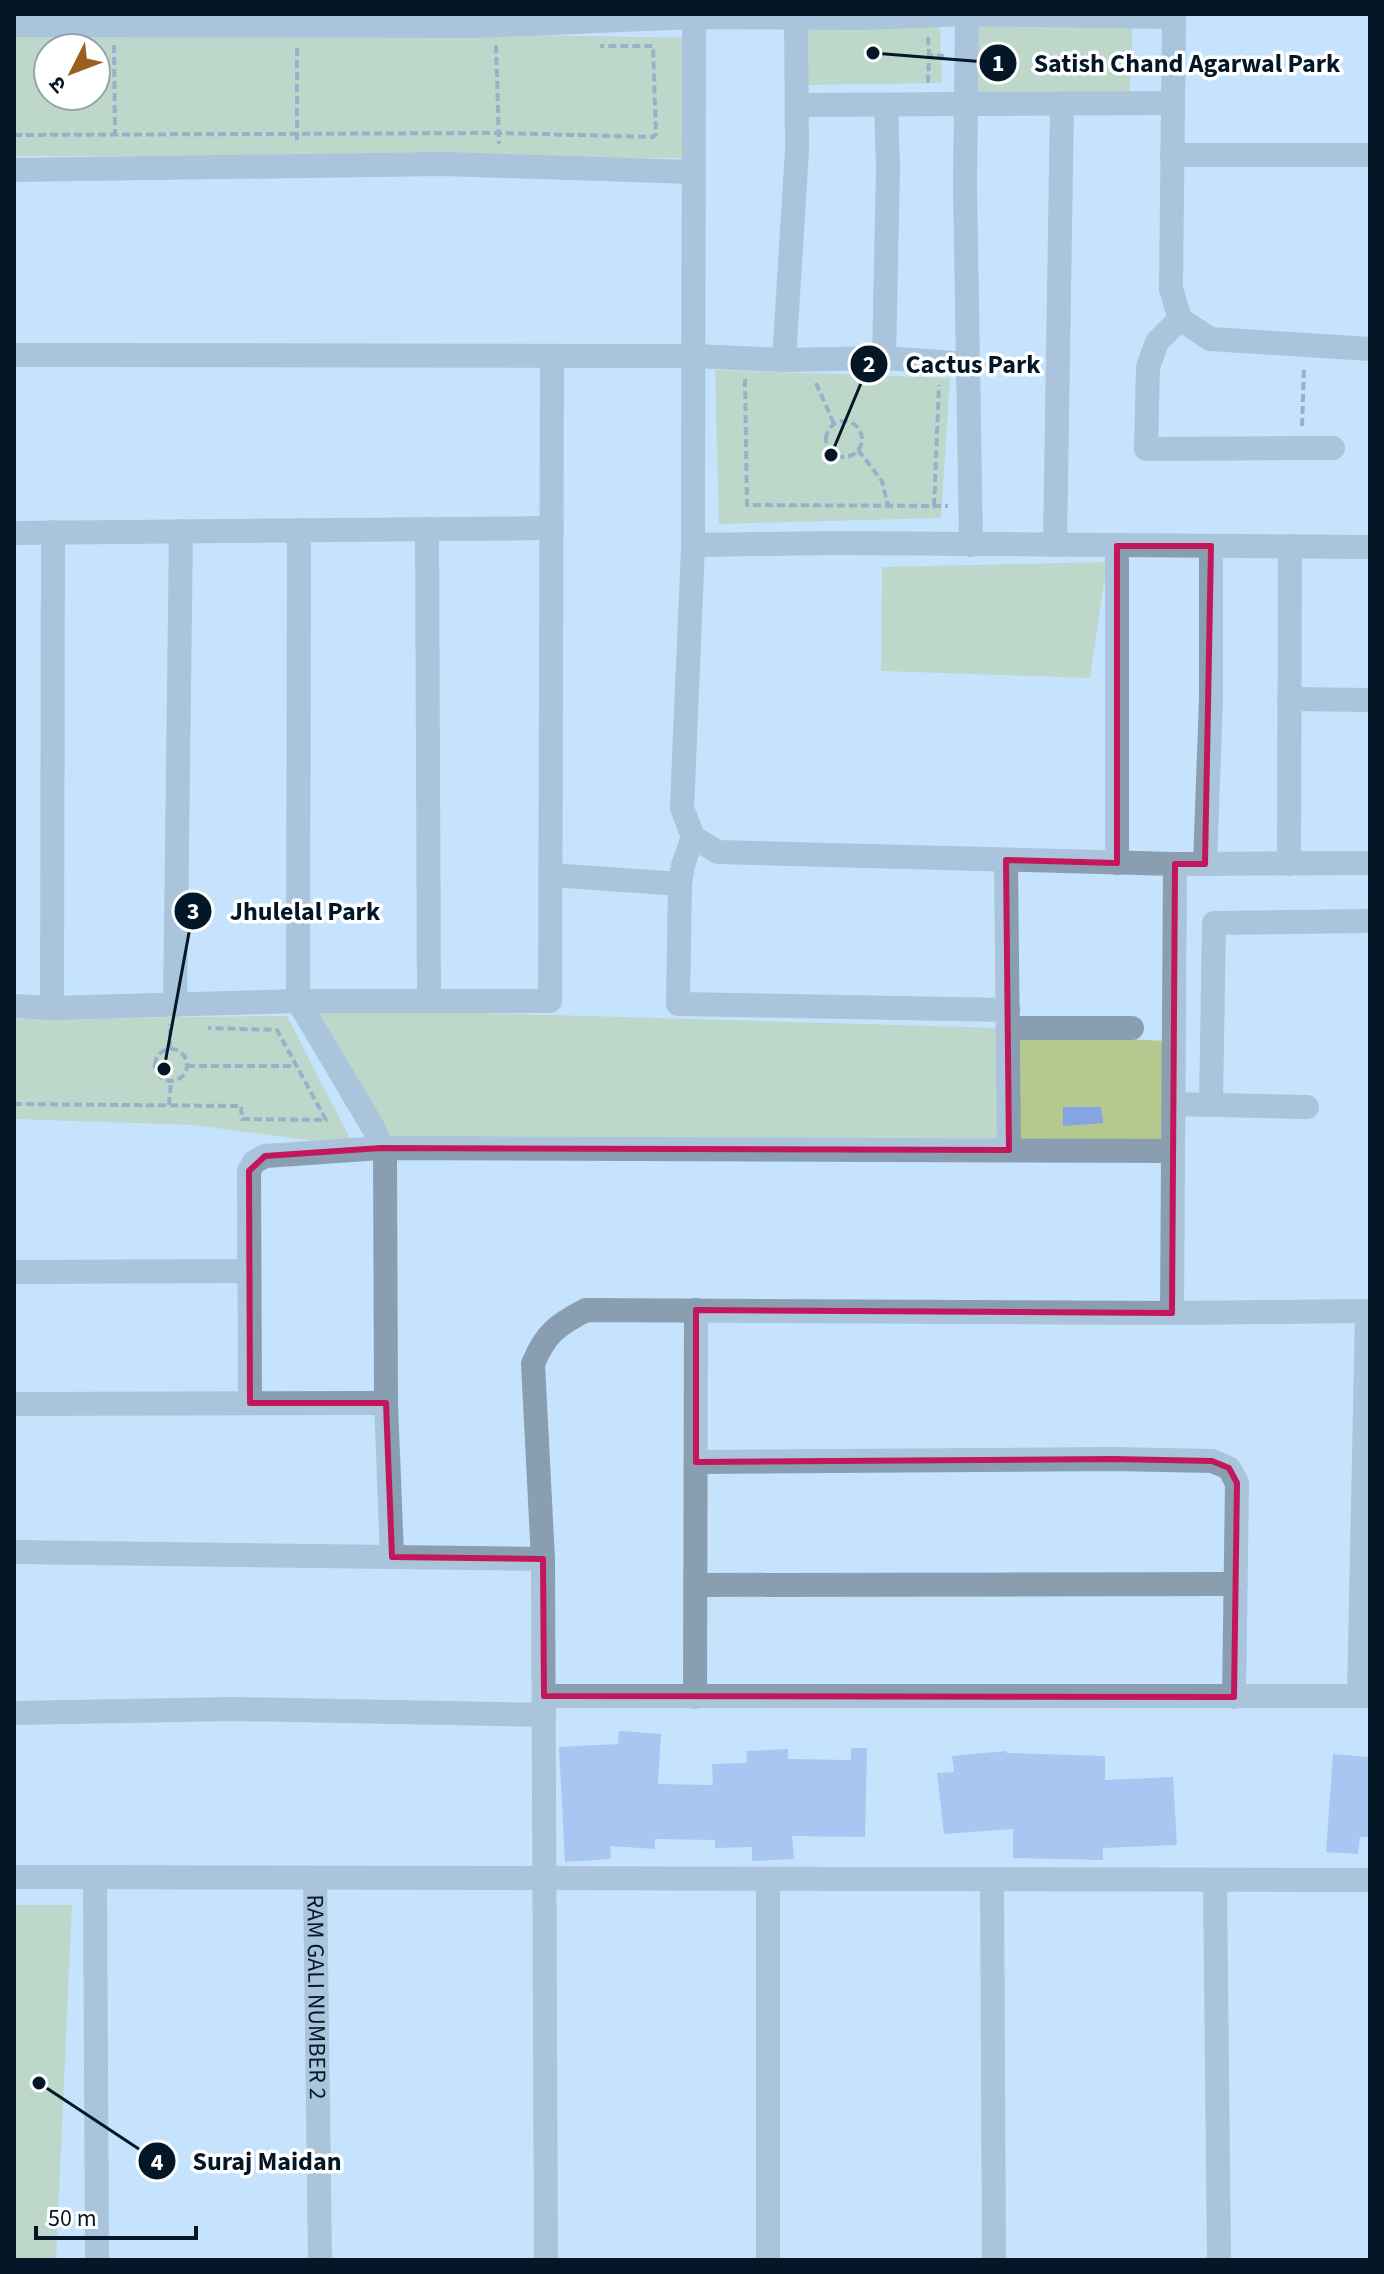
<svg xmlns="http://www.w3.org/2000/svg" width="1384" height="2274" viewBox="0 0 1384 2274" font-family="'Source Sans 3','Noto Sans Devanagari',sans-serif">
  <rect width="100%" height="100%" fill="#c5e3fd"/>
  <path fill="#b4c98f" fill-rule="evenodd" d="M971 20 1132 23V69L1129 92 971 95Z
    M940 22 942 83 807 85 802 23Z
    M14 25 694 38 693 158 14 156ZM48 48H96V96H48Z
    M715 370 950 378 941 518 719 524Z
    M1107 562 1090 678 881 671 882 567Z
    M315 1008 1001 1028 1015 1034 1166 1041 1161 1140 386 1138Z
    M287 1016 354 1146 194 1125 14 1119V1019Z
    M14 1905H72L56 2260H14Z"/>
  <path fill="#84a4e4" d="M1063 1107H1101L1103 1123 1063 1126Z
    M619 1731 661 1734 658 1784 713 1785 712 1764 747 1763 746 1751 788 1749V1759L851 1760V1748H867L865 1837 792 1836 794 1859 752 1861V1847L715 1848V1840L655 1839V1849L610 1846 611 1859 565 1862 559 1747 618 1744Z
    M1006 1751 1007 1753 1105 1756V1780L1173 1777 1177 1845 1103 1848V1860L1013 1858V1829L944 1834 937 1773 954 1772 952 1756Z
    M1333 1754 1370 1757V1837H1360L1358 1854 1326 1852Z"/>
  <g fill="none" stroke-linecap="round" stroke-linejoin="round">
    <path stroke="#5d7589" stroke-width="4" stroke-dasharray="8 4" stroke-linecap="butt" d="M928 37 929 55
      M114 45 115 135
      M496 45 499 144
      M297 48V144
      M928 83 929 55 944 56
      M14 135 499 133 653 137 656 134 653 46H600
      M747 381H745L747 505 948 506
      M816 383 834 424
      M826 439a18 18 0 1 1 36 0a18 18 0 1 1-36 0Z
      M1302 426 1304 366
      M858 450 882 481 888 506
      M934 506 939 385
      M170 1049V1024
      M155 1065a16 16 0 1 1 32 0a16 16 0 1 1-32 0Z
      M187 1066H296
      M14 1104 241 1106 242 1119 326 1120 277 1030 208 1028
      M169 1105 171 1081"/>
    <g stroke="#899fb1" stroke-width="24">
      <path d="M694 14 693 545 682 808 693 837 718 852 1175 864 1370 863"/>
      <path d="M967 14 965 185 971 545"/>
      <path d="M1174 14 1171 289 1180 319 1210 339 1370 349"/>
      <path d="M14 25 476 26 694 17 863 18 967 14 1174 17"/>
      <path d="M797 105 1173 103"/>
      <path d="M1172 155H1370"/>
      <path d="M14 170 444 164 693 172"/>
      <path d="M1180 319 1157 342 1148 367 1146 449 1333 448"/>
      <path d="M14 355 693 356 784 360 884 358 969 364"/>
      <path d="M884 358 888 167 886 105"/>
      <path d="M784 360 797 150 796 14"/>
      <path d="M427 529 429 1001"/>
      <path d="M299 530 298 1001 374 1129 385 1159 386 1403 392 1557"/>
      <path d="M14 533 552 528"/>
      <path d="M693 545 837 543 1370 547"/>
      <path d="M1055 545 1062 104"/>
      <path d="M1117 546V863"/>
      <path d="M1289 699 1370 700"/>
      <path d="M693 837 683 865 680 884 678 1004 1008 1010"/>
      <path d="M1006 860 1009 1150"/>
      <path d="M1205 864 1211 699V546"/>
      <path d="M1289 864 1290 546"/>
      <path d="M551 875 680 884"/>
      <path d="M175 1005 181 531"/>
      <path d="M14 1006 52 1008 298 1001H550L552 356"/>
      <path d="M52 1008 53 532"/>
      <path d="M1008 1028H1132"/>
      <path d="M1174 1104 1307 1107"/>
      <path d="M1211 1104 1214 923 1370 921"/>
      <path d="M14 1272 249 1271"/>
      <path d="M1172 1313 1175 864"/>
      <path d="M250 1403 249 1171 254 1162 265 1156 381 1148 1173 1151"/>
      <path d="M14 1404 386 1403"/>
      <path d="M696 1462 1113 1459 1212 1461 1229 1468 1237 1483 1234 1697"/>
      <path d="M14 1552 543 1559"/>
      <path d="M696 1585 1236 1584"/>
      <path d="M544 1696H1370"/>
      <path d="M1359 1696 1367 1311"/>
      <path d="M695 1697 696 1310"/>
      <path d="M14 1713 235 1709 544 1715"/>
      <path d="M14 1877 1370 1880"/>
      <path d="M95 1877 97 2260"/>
      <path id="s1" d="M315 1879 320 2260"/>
      <path d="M768 1879V2260"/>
      <path d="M992 1879 994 2260"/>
      <path d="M1215 1880 1219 2260"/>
      <path d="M546 2260 543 1559 533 1364C545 1334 557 1325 586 1310L1172 1313 1370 1311"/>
    </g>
  </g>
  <path d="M0 0H1384V2274H0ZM1117 546H1211L1205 864H1175L1172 1313 696 1310V1462L1113 1459 1212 1461 1229 1468 1237 1483 1234 1697 544 1696 543 1559 392 1557 386 1403H250L249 1171 265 1156 381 1148 1009 1150 1006 860 1117 863Z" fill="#c5e3fd" fill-opacity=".55" fill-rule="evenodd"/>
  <path fill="none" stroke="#c2185b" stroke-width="6" stroke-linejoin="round" d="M1117 546H1211L1205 864H1175L1172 1313 696 1310V1462L1113 1459 1212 1461 1229 1468 1237 1483 1234 1697 544 1696 543 1559 392 1557 386 1403H250L249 1171 265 1156 381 1148 1009 1150 1006 860 1117 863Z"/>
  <g text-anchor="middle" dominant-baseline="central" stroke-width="7" stroke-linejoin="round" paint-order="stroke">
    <g font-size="24" fill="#041726" stroke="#fff">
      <text stroke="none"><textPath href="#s1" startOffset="118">RAM GALI NUMBER 2</textPath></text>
    </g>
  </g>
  <path fill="none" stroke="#041726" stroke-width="3" d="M873 53L998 63M831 455L869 364M164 1069L193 911M39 2083L157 2161"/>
  <g fill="#041726" stroke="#fff" stroke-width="3">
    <circle cx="873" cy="53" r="8"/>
    <circle cx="831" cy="455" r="8"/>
    <circle cx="164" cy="1069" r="8"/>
    <circle cx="39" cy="2083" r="8"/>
    <circle cx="998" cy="63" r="20"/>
    <circle cx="869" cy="364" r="20"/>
    <circle cx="193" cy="911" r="20"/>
    <circle cx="157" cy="2161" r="20"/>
  </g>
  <g font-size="24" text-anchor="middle" font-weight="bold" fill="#fff">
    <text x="998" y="71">1</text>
    <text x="869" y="372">2</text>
    <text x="193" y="919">3</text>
    <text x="157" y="2170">4</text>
  </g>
  <g font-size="26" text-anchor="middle" font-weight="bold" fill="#041726" stroke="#fff" stroke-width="7" stroke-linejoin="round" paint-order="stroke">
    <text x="1187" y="72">Satish Chand Agarwal Park</text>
    <text x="973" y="373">Cactus Park</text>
    <text x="305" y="920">Jhulelal Park</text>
    <text x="267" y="2170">Suraj Maidan</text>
  </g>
  <rect width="1384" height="2274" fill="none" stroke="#041726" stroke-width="32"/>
  <g transform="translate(72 72) rotate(228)"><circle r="38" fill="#ffffff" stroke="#9ba2a8" stroke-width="2"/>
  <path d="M0-6L14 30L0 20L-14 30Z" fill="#9b601f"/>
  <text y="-12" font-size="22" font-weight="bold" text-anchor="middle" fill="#041726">उ</text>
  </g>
  <path d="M36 2226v12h160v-12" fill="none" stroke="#041726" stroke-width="4"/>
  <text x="48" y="2226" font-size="24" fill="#041726" stroke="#ffffff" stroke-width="6" paint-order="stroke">50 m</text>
</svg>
